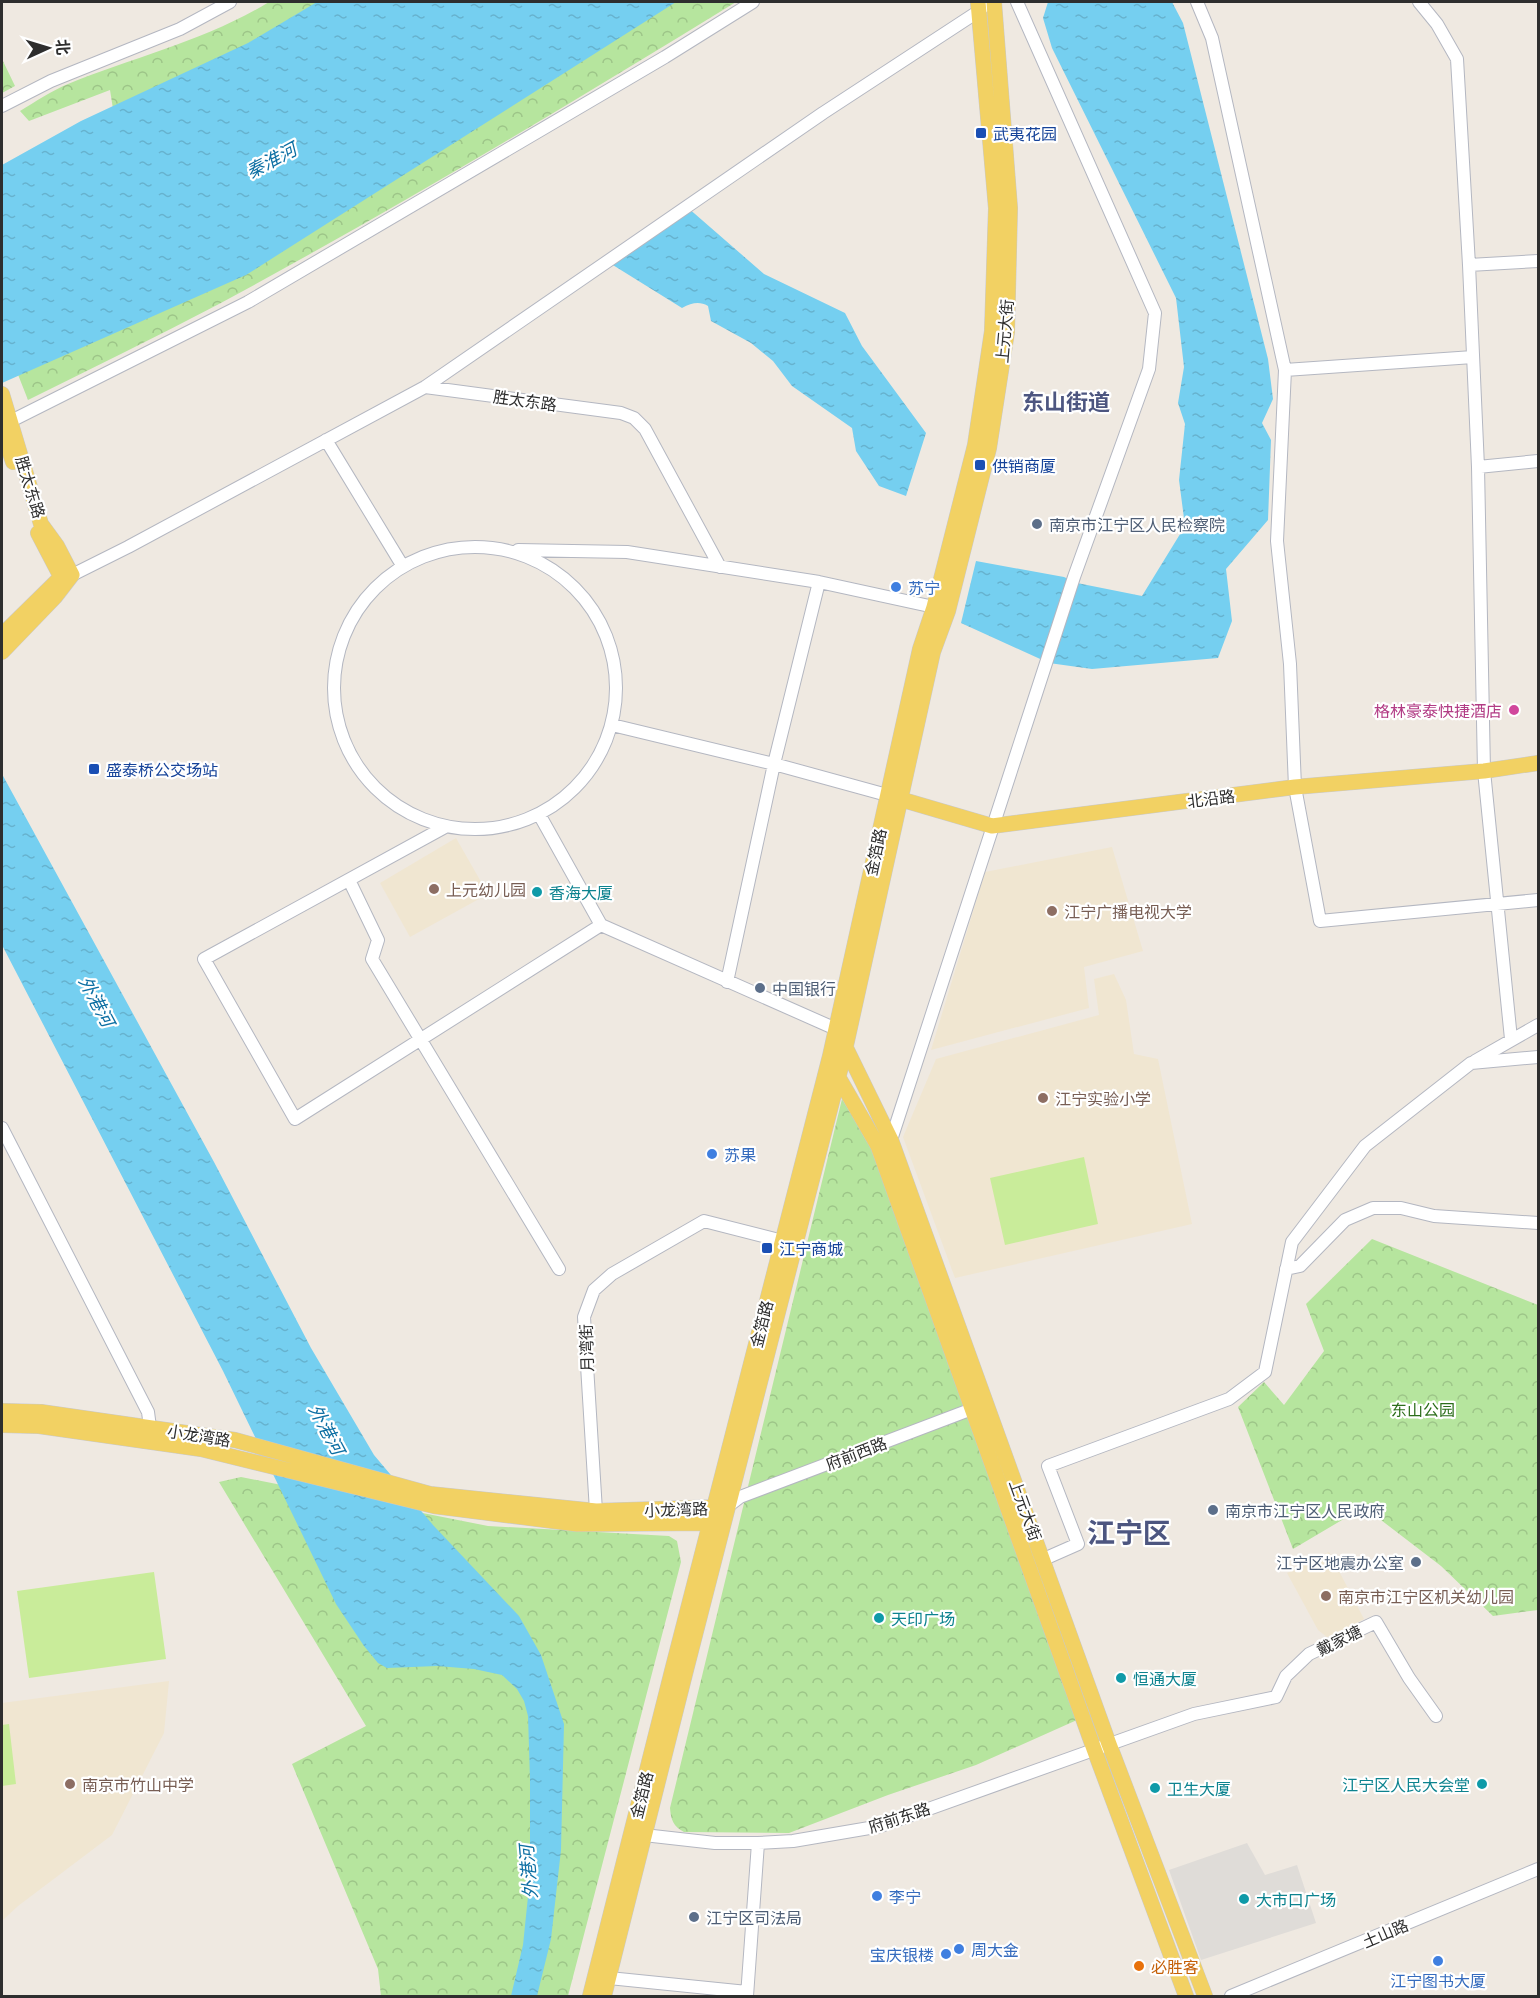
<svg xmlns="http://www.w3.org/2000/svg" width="1540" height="1998" viewBox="0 0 1540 1998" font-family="Barlow,'Noto Sans SC',sans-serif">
  <defs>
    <pattern id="forest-crowns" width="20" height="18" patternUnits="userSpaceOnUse" patternTransform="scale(1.5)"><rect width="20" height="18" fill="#b6e59e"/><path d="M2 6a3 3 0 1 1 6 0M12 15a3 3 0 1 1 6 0" fill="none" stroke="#9dc588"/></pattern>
    <pattern id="water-ripples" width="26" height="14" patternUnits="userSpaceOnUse" patternTransform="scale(1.5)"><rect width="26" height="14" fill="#75cff0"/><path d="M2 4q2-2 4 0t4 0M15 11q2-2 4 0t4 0" fill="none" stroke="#66b2ce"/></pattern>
  </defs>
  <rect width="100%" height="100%" fill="#efe9e1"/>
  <path fill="#f0e6d1" d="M456 838 488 894 410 937 380 883Z
    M1112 847 1143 951 1084 967 1089 1008 931 1050 985 872Z
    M1114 974 1126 1000 1134 1054 1158 1059 1192 1224 955 1278 903 1137 936 1059 1099 1015 1094 979Z
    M1329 1552 1364 1619 1328 1638 1318 1630 1287 1573Z
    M169 1681 164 1733 112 1835 18 1906 2 1921V1703Z"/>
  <path fill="url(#forest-crowns)" d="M269 2H736C567 106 395 209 219 304 156 337 92 368 28 400L15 367 144 304 110 90 29 121 20 111C35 102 51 91 68 84 135 57 207 40 269 2Z
    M2 59 15 86 2 93Z
    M842 1099 872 1148 1077 1720 976 1765 888 1795 789 1833 684 1832C673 1826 671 1820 670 1808Z
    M1372 1239 1538 1305V1610L1493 1616 1441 1566 1364 1507 1293 1549 1238 1407 1264 1382 1284 1405 1324 1351 1306 1304Z
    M241 1477 488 1526 669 1536 677 1541 681 1562 568 1996H381L378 1969 292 1764 366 1726 219 1482Z"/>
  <path fill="#c9ec9a" d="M1084 1157 1098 1224 1005 1245 990 1178Z
    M154 1572 166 1659 29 1678 17 1591Z
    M9 1724 16 1784 2 1786V1725Z"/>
  <path fill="#dfdcd8" d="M1247 1843 1265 1875 1297 1865 1316 1923 1201 1960 1169 1870Z"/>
  <path fill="url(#water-ripples)" d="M317 2H676L246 275 2 383V165L81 121 248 43Z
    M1048 2H1172L1183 23 1268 359 1273 399 1262 423 1271 440 1268 520 1226 569 1232 621 1218 658 1092 669 1049 663 961 623 976 561 1064 577 1077 583 1142 596 1185 526 1179 480 1185 424 1178 403 1184 367 1176 298 1052 48 1043 18Z
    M687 207 764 274 845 313 862 346 926 433 906 496 879 486 856 451 852 428 792 386 773 361 751 343 711 321 708 306C699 301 692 303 682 308L608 262Z
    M2 774 214 1162 311 1348 374 1455 433 1525 519 1616 541 1655 564 1724 561 1850 551 1939 537 1996H511L523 1945 530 1877V1779L528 1716 524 1701 517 1689 502 1675 474 1669 437 1666 387 1668 378 1663 364 1646 336 1604 223 1371 2 945Z"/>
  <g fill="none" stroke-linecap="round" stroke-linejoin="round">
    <g stroke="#b4b7c1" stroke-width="14">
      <path id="minor" d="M1197 2 1212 38 1285 370
        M1419 2 1437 24 1457 59 1469 265 1538 261
        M2 106 51 81 180 29 230 2
        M1469 265 1478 467 1484 771 1511 1039
        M1473 357 1285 370 1277 541 1290 664 1295 787 1320 921 1538 900
        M425 387 621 413 634 418 645 429 720 567
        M3 424 11 421 248 302 665 57 753 2
        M326 440 402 565
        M1478 467 1538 461
        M334 688a141 141 0 1 1 282 0a141 141 0 1 1-282 0Z
        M518 550 627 552 819 582 934 607
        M65 576 72 575 128 547 425 387 823 113 979 11 988 2
        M612 725 774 764 887 795
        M539 814 601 925 836 1029
        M445 827 204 959 295 1119 601 925
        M349 880 378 940 372 959 559 1269
        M727 982 774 764 819 582
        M1475 1061 1538 1025
        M2 1128 148 1412 150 1427 148 1436
        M891 1140 1074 577 1149 369 1155 313 1017 2
        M1286 1269 1300 1266 1345 1220 1373 1208H1401L1434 1216 1538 1223
        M727 1507 740 1497 980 1406
        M596 1511 584 1317 594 1290 612 1274 704 1221 783 1241
        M1044 1559 1078 1544 1048 1466 1229 1399 1265 1372 1292 1242 1365 1146 1471 1063 1538 1057
        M644 1835 715 1843H758L793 1841 881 1826 1194 1714 1276 1697 1286 1676 1309 1654 1376 1622 1409 1678 1436 1716
        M609 1978 747 1992
        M747 1996 758 1843
        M1231 1996 1538 1869"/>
    </g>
    <g stroke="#c9c9c9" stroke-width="16">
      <path id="major" d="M2 394 41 524 57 546 72 575 55 597 2 652
        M2 428 13 462
        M2 635 61 577 38 533
        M893 797 992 826 1295 787 1484 771 1538 763
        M845 1046 891 1140 1109 1744 1205 1996
        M836 1073 878 1146 1094 1749 1186 1996
        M2 1411 41 1412 235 1440 430 1494 596 1511 721 1507
        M2 1425 39 1426 201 1449 434 1506 577 1524 710 1523 716 1517
        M590 1996 672 1671 830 1056 920 649 934 607 975 445 992 331 996 208 978 2
        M604 1996 685 1674 843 1059 933 652 948 611 989 448 1007 332 1010 208 994 2"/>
    </g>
    <use href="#minor" stroke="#fff" stroke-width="12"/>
    <use href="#major" stroke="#f2d163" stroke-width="15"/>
  </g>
  <g fill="#1a4fb4" stroke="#fff" stroke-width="2">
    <rect x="975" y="127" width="12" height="12" rx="3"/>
    <rect x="974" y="459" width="12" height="12" rx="3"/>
    <rect x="88" y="763" width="12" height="12" rx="3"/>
    <rect x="761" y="1242" width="12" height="12" rx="3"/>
  </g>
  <g fill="#5c6f8a" stroke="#fff" stroke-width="2">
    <circle cx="1037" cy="524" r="6"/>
    <circle cx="760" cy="988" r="6"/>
    <circle cx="1213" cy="1510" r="6"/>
    <circle cx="1416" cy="1562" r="6"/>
    <circle cx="694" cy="1917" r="6"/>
  </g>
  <g fill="#3f7fe0" stroke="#fff" stroke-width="2">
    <circle cx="896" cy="587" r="6"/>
    <circle cx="712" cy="1154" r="6"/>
    <circle cx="877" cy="1896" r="6"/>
    <circle cx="959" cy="1949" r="6"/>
    <circle cx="946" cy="1954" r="6"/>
    <circle cx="1438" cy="1961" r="6"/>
  </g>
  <circle fill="#d1479c" stroke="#fff" stroke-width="2" cx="1514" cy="710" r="6"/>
  <g fill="#8d6e63" stroke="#fff" stroke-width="2">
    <circle cx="434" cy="889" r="6"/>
    <circle cx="1052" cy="911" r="6"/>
    <circle cx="1043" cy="1098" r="6"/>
    <circle cx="1326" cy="1596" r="6"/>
    <circle cx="70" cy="1784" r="6"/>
  </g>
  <g fill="#0f9aa8" stroke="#fff" stroke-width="2">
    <circle cx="537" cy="892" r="6"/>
    <circle cx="879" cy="1618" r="6"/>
    <circle cx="1121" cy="1678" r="6"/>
    <circle cx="1482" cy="1784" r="6"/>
    <circle cx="1155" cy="1788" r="6"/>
    <circle cx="1244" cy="1899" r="6"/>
  </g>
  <circle fill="#e8710a" stroke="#fff" stroke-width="2" cx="1139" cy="1966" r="6"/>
  <g text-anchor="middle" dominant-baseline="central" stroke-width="4.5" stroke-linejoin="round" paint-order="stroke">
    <g font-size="16" fill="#164399" stroke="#fff" text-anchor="start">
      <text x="993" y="133">武夷花园</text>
      <text x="992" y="465">供销商厦</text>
      <text x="106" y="769">盛泰桥公交场站</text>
      <text x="779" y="1248">江宁商城</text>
    </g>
    <g font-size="16" fill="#2e2e2e" stroke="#fff">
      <text transform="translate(1004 331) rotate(-85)">上元大街</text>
      <text transform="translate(525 400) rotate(8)">胜太东路</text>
      <text transform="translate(31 487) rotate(73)">胜太东路</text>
      <text transform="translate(1211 798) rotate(-7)">北沿路</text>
      <text transform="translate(875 852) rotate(-78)">金箔路</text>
      <text transform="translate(761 1324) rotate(-76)">金箔路</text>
      <text transform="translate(586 1348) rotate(-92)">月湾街</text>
      <text transform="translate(199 1435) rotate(9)">小龙湾路</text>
      <text transform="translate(856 1453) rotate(-21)">府前西路</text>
      <text transform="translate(676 1509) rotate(-2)">小龙湾路</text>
      <text transform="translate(1026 1510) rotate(70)">上元大街</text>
      <text transform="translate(1339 1640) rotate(-26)">戴家塘</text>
      <text transform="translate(641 1795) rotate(-76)">金箔路</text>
      <text transform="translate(899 1817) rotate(-18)">府前东路</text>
      <text transform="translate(1385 1933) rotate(-23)">土山路</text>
    </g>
    <g font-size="16" fill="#4e5e75" stroke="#fff" text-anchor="start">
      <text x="1049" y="524">南京市江宁区人民检察院</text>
      <text x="772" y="988">中国银行</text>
      <text x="1225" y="1510">南京市江宁区人民政府</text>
      <text x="1404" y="1562" text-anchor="end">江宁区地震办公室</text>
      <text x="706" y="1917">江宁区司法局</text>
    </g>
    <g font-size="16" fill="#366cbe" stroke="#fff" text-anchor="start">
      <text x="908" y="587">苏宁</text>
      <text x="724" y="1154">苏果</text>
      <text x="889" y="1896">李宁</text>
      <text x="971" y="1949">周大金</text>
      <text x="934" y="1954" text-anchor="end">宝庆银楼</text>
      <text x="1438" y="1980" text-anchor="middle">江宁图书大厦</text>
    </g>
    <g font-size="16" fill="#b23c85" stroke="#fff" text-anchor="end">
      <text x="1502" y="710">格林豪泰快捷酒店</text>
    </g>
    <g font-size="16" fill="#785e54" stroke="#fff" text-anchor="start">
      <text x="446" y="889">上元幼儿园</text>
      <text x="1064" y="911">江宁广播电视大学</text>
      <text x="1055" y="1098">江宁实验小学</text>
      <text x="1338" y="1596">南京市江宁区机关幼儿园</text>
      <text x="82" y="1784">南京市竹山中学</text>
    </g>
    <g font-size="16" fill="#0d838f" stroke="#fff" text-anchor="start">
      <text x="549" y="892">香海大厦</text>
      <text x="891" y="1618">天印广场</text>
      <text x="1133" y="1678">恒通大厦</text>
      <text x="1470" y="1784" text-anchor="end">江宁区人民大会堂</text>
      <text x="1167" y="1788">卫生大厦</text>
      <text x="1256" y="1899">大市口广场</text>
    </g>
    <g font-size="16" fill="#2c6e1b" stroke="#fff">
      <text x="1423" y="1409">东山公园</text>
    </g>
    <g font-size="16" fill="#c56008" stroke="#fff" text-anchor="start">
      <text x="1151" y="1966">必胜客</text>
    </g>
    <g font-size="18" font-style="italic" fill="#0d6fa3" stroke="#fff">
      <text transform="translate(271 160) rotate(-28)">秦淮河</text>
      <text transform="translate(97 1001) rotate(62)">外港河</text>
      <text transform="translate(327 1429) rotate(62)">外港河</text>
      <text transform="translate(528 1872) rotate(-95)">外港河</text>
    </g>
    <g font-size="22" font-weight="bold" fill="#4d5680" stroke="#fff">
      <text x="1066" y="401">东山街道</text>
    </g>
    <g font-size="28" font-weight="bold" fill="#4d5680" stroke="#fff">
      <text x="1129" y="1532">江宁区</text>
    </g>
  </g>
  <rect width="1540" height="1998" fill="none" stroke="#2e2e2e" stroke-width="6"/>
  <g transform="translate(48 48) rotate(86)" stroke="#ffffff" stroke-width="4.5" paint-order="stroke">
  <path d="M0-4.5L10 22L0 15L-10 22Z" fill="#2e2e2e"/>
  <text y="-9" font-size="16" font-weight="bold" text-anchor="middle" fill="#2e2e2e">北</text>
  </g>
</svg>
